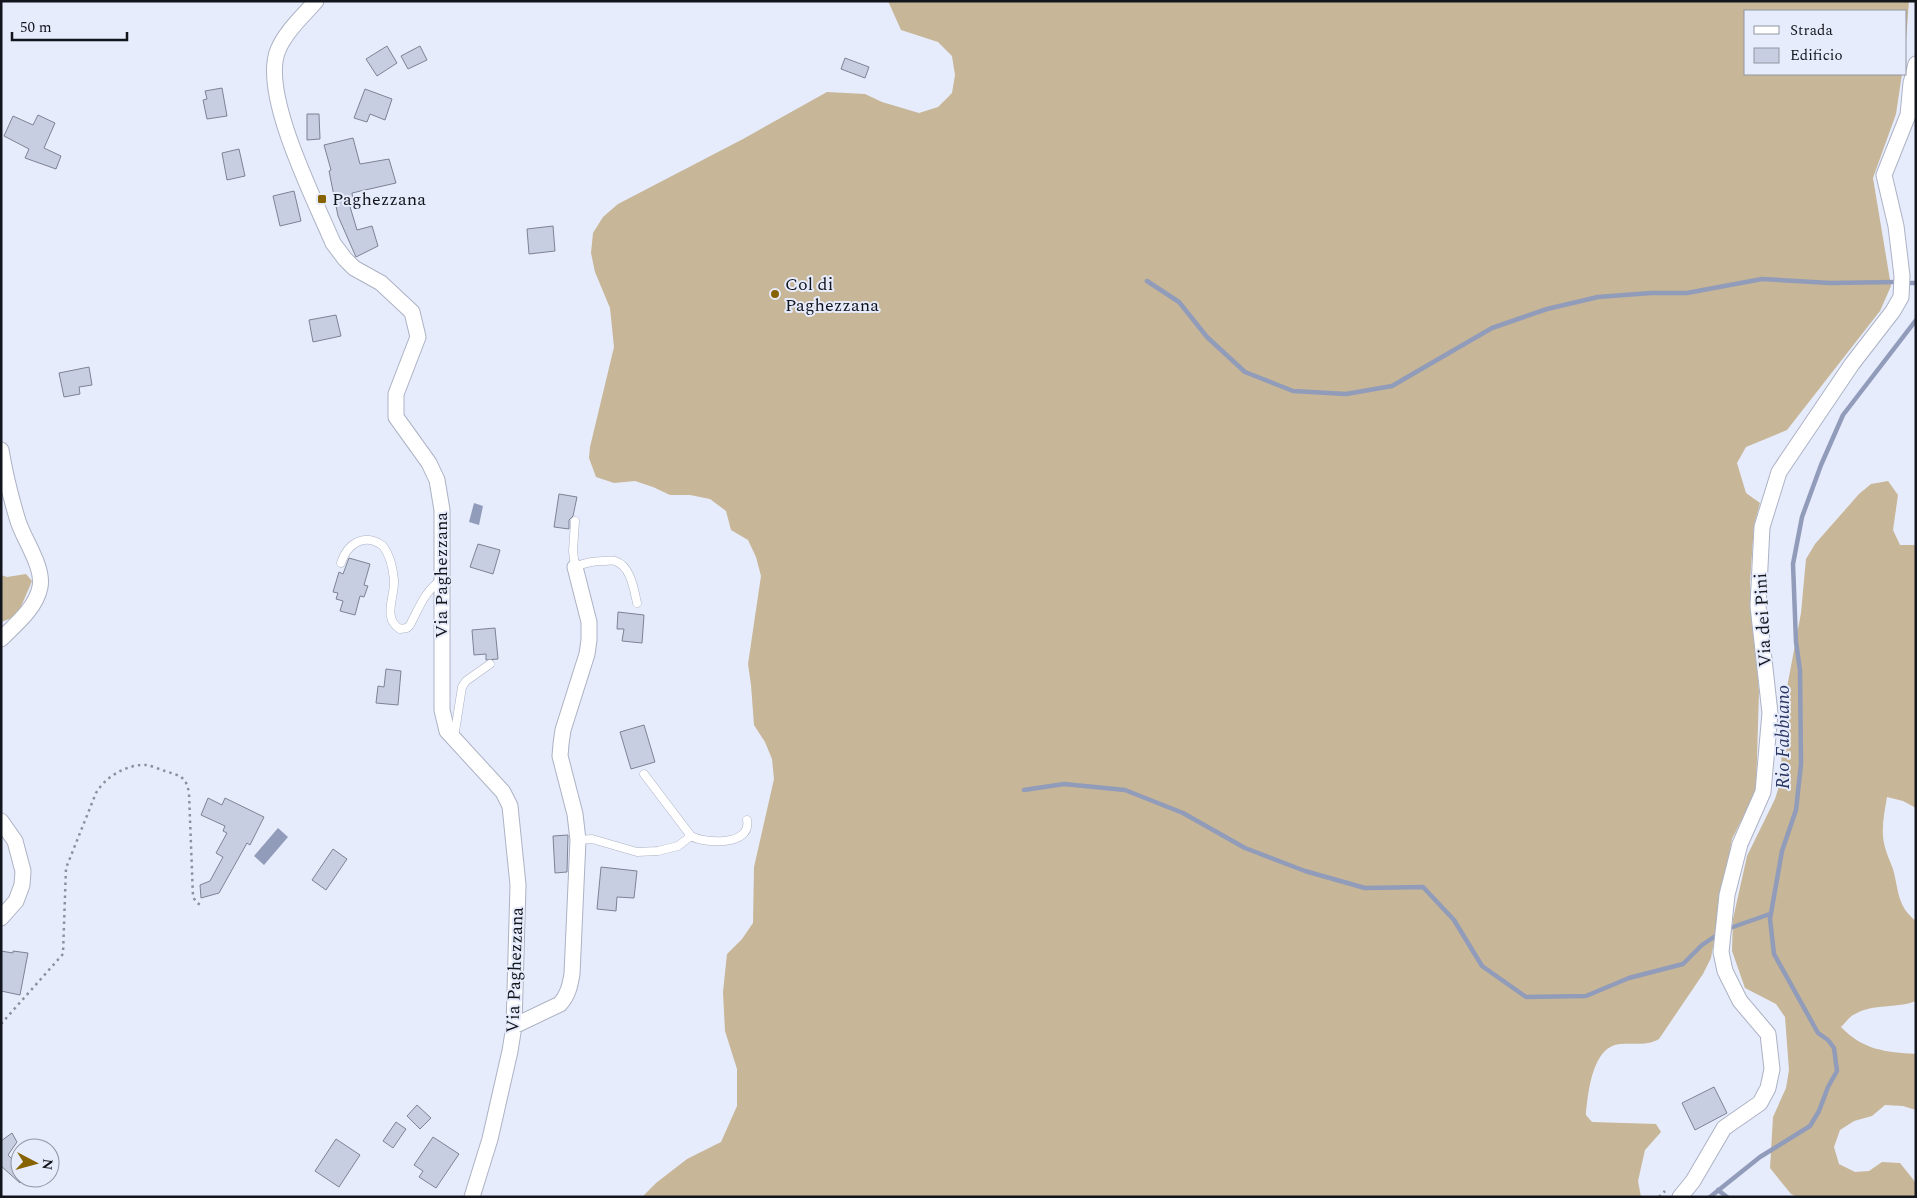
<svg xmlns="http://www.w3.org/2000/svg" width="1917" height="1198" viewBox="0 0 1917 1198" font-family="Spectral,serif">
  <rect width="100%" height="100%" fill="#e7ecfc"/>
  <path fill="#c7b697" d="M888 1H1909L1906 41V11H1746V74H1902L1896 114 1873 178 1891 286 1880 311 1787 430 1746 447 1737 463 1746 493 1760 503 1754 525 1750 583 1759 692 1756 791 1732 839 1711 958 1703 974 1659 1039C1647 1046 1635 1043 1621 1044 1592 1045 1588 1094 1586 1115L1592 1122 1656 1124 1661 1132 1645 1150 1638 1181 1641 1197H642L656 1183 687 1159 721 1142 737 1106V1069L725 1031 723 992 727 954 742 939 753 923 754 867 774 779 772 759 765 742 754 725 751 685 748 664 761 576 756 557 748 540 731 530 726 511 710 499 690 495H670L653 487 635 481 614 483 596 477 589 458 590 447 614 347 610 308 595 272 591 253 593 233 603 217 618 204 743 139 827 92 865 94 882 102 919 113 938 107 952 93 955 75 952 56 938 42 901 30Z
    M1888 481 1898 495 1893 530 1900 545H1916V808L1903 801 1887 797C1885 809 1882 823 1883 836 1884 849 1889 858 1893 869 1899 891 1897 906 1916 921V1001C1896 1009 1874 1003 1855 1014 1850 1016 1845 1023 1841 1027 1863 1050 1885 1052 1916 1054V1110L1903 1106 1885 1105 1872 1116 1854 1121 1840 1130 1834 1147 1839 1164 1855 1172 1869 1171 1882 1162 1900 1163 1916 1183V1197H1797L1791 1194 1770 1168 1773 1117 1786 1088 1789 1070 1785 1017 1776 1004 1745 988 1732 951 1733 919 1747 856 1775 799 1780 783 1785 698 1801 613 1806 559 1815 544 1859 494 1871 484Z
    M26 574 32 581 17 616 1 622V575L7 577Z"/>
  <path fill="#919bba" d="M474 503 483 506 479 525 469 522Z
    M278 828 288 837 264 865 254 856Z"/>
  <g fill="none" stroke-linecap="round" stroke-linejoin="round">
    <path stroke="#919bba" stroke-width="4.5" d="M1147 281 1179 302 1207 337 1245 372 1293 391 1346 394 1392 386 1492 328 1547 309 1598 297 1651 293H1687L1762 279 1830 283 1897 282
      M1908 283H1916
      M1024 790 1064 784 1125 790 1183 813 1245 848 1305 871 1365 888 1423 887 1454 920 1482 966 1526 997 1586 996 1629 978 1683 964 1702 945 1720 933
      M1727 929 1770 914
      M1718 1190 1727 1197
      M1710 1197 1760 1157 1810 1126 1819 1111 1828 1087 1837 1071 1834 1048 1828 1040 1818 1033 1774 954 1770 919 1782 851 1796 810 1801 764 1800 670 1796 642 1793 564 1802 517 1821 465 1843 415 1916 320"/>
  </g>
  <path fill="#c7cee1" stroke="#7d8395" d="M387 46 397 63 377 76 366 59Z
    M420 46 427 60 408 69 401 56Z
    M845 58 869 67 865 78 841 69Z
    M222 88 227 116 207 119 203 100 207 99 205 91Z
    M365 89 392 99 385 120 370 114 367 122 354 118Z
    M307 114H319L320 139 307 140Z
    M38 115 55 123 44 148 61 156 56 169 25 158 29 149 4 136 13 116 33 125Z
    M353 138 360 164 389 159 396 183 352 193 353 200H348L357 230 372 226 378 246 356 257 338 216 329 171 331 170 324 145Z
    M239 149 245 176 227 180 222 153Z
    M294 191 301 221 280 226 273 196Z
    M553 226 555 251 529 254 527 229Z
    M336 315 341 336 313 342 309 320Z
    M89 367 92 385 79 387 80 394 64 397 59 373Z
    M559 494 577 497 573 516 569 520V529L554 527Z
    M478 544 500 550 493 574 470 567Z
    M349 558 370 564 364 585 368 586 364 597 360 596 355 615 340 611 343 601 336 599 338 593 333 592 339 572 343 574Z
    M618 612 644 615 642 643 622 641 624 629H617Z
    M495 628 498 659 486 660V654L474 655 472 630Z
    M386 669 401 671 398 705 376 703 378 686 384 687Z
    M644 725 655 762 631 769 620 732Z
    M208 798 222 805 225 798 264 817 250 845 247 843 219 893 201 898 200 885 210 881 223 857 216 853 227 833 223 831 225 826 201 815Z
    M568 835 567 872 555 873 553 836Z
    M333 849 347 859 326 890 312 880Z
    M601 867 637 871 634 898 617 897 616 911 597 909Z
    M1 951 13 953V951L28 953 20 995 1 991Z
    M1714 1087 1727 1113 1695 1130 1682 1103Z
    M417 1105 431 1118 420 1129 407 1116Z
    M396 1122 406 1129 393 1148 383 1141Z
    M12 1133 17 1142 8 1155 20 1167V1183L1 1166V1141Z
    M433 1137 459 1154 436 1188 419 1177 423 1171 414 1165Z
    M336 1139 360 1155 339 1187 315 1171Z"/>
  <g fill="none" stroke-linecap="round" stroke-linejoin="round">
    <g stroke="#acb2c4" stroke-width="9">
      <path id="service" d="M575 521 573 551 575 567C584 563 593 561 603 561 607 561 612 560 615 561 631 566 634 590 637 603
        M341 563C347 544 364 532 383 546 390 555 393 569 394 580 395 597 382 618 400 629L407 628 410 625C419 608 425 590 442 580
        M454 738 462 687 466 681 490 664
        M644 774 691 836C705 844 752 846 747 820
        M578 840 592 839 637 852 658 851 678 846 691 836"/>
    </g>
    <g stroke="#acb2c4" stroke-width="17">
      <path id="minor" d="M316 1C303 16 286 31 278 50 260 93 315 200 333 243L345 259 354 268 381 283 412 312 418 337 396 394V417L429 463 437 480 442 510V710L447 731 503 792 510 806 518 885 514 1026 510 1051 490 1139 472 1197
        M1 450C5 474 11 498 18 521 24 540 44 567 40 587 36 608 16 624 1 639
        M1 821 15 841 23 871 22 885 16 901 1 918
        M514 1026 560 1004C568 995 570 986 572 974L578 840 575 814 560 756 561 744 563 730 587 654 589 640V622L575 567
        M1680 1197 1693 1181 1724 1128 1760 1103 1768 1088 1772 1069 1768 1034 1740 1001 1725 971 1721 952 1727 895 1740 844 1763 792 1770 713 1758 606 1762 527 1779 472 1852 364 1893 311 1901 297 1902 276 1896 226 1884 175 1908 115 1911 83 1916 64"/>
    </g>
    <path stroke="#8c909c" stroke-width="2.5" stroke-dasharray="2.5 4" stroke-linecap="butt" d="M1 1024 63 954 66 868 96 793C105 777 127 764 146 765 152 766 159 769 165 771 180 776 186 776 189 793L193 897 197 903 201 905
      M1659 1197 1665 1191"/>
    <use href="#service" stroke="#fff" stroke-width="8"/>
    <use href="#minor" stroke="#fff" stroke-width="15"/>
  </g>
  <g fill="#876200" stroke="#e7ecfc" stroke-width="2">
    <rect x="317" y="194" width="10" height="10" rx="2.5"/>
    <circle cx="775" cy="294" r="5"/>
  </g>
  <g text-anchor="middle" dominant-baseline="central" stroke-width="4" stroke-linejoin="round" paint-order="stroke">
    <g font-size="18" fill="#13151c" stroke="#e7ecfc" text-anchor="start">
      <text x="332" y="199">Paghezzana</text>
      <text x="785" y="284">Col di<tspan x="785" dy="21">Paghezzana</tspan></text>
    </g>
    <g font-size="18" fill="#13151c" stroke="#e7ecfc">
      <text transform="translate(441 575) rotate(-90)">Via Paghezzana</text>
      <text transform="translate(1763 620) rotate(-93)">Via dei Pini</text>
      <text transform="translate(515 970) rotate(-88)">Via Paghezzana</text>
    </g>
    <g font-size="19" font-style="italic" fill="#2a3560" stroke="#e7ecfc">
      <text transform="translate(1783 737) rotate(-90)">Rio Fabbiano</text>
    </g>
  </g>
  <rect width="1917" height="1198" fill="none" stroke="#13151c" stroke-width="5"/>
  <rect x="1744" y="10" width="162" height="65" fill="#e7ecfc" stroke="#9296a2"/>
  <rect x="1754" y="26" width="25" height="8" fill="#ffffff" stroke="#9296a2"/>
  <text x="1790" y="35" font-size="15" fill="#13151c">Strada</text>
  <rect x="1754" y="48" width="25" height="15" fill="#c7cee1" stroke="#9296a2"/>
  <text x="1790" y="60" font-size="15" fill="#13151c">Edificio</text>
  <g transform="translate(35 1163) rotate(96)"><circle r="24" fill="#e7ecfc" stroke="#9296a2"/>
  <path d="M0-4L9 19L0 12L-9 19Z" fill="#876200"/>
  <text y="-8" font-size="14" font-weight="bold" text-anchor="middle" fill="#13151c">N</text>
  </g>
  <path d="M12 32v8h115v-8" fill="none" stroke="#13151c" stroke-width="2.5"/>
  <text x="20" y="32" font-size="15" fill="#13151c" stroke="#e7ecfc" stroke-width="4" paint-order="stroke">50 m</text>
</svg>
